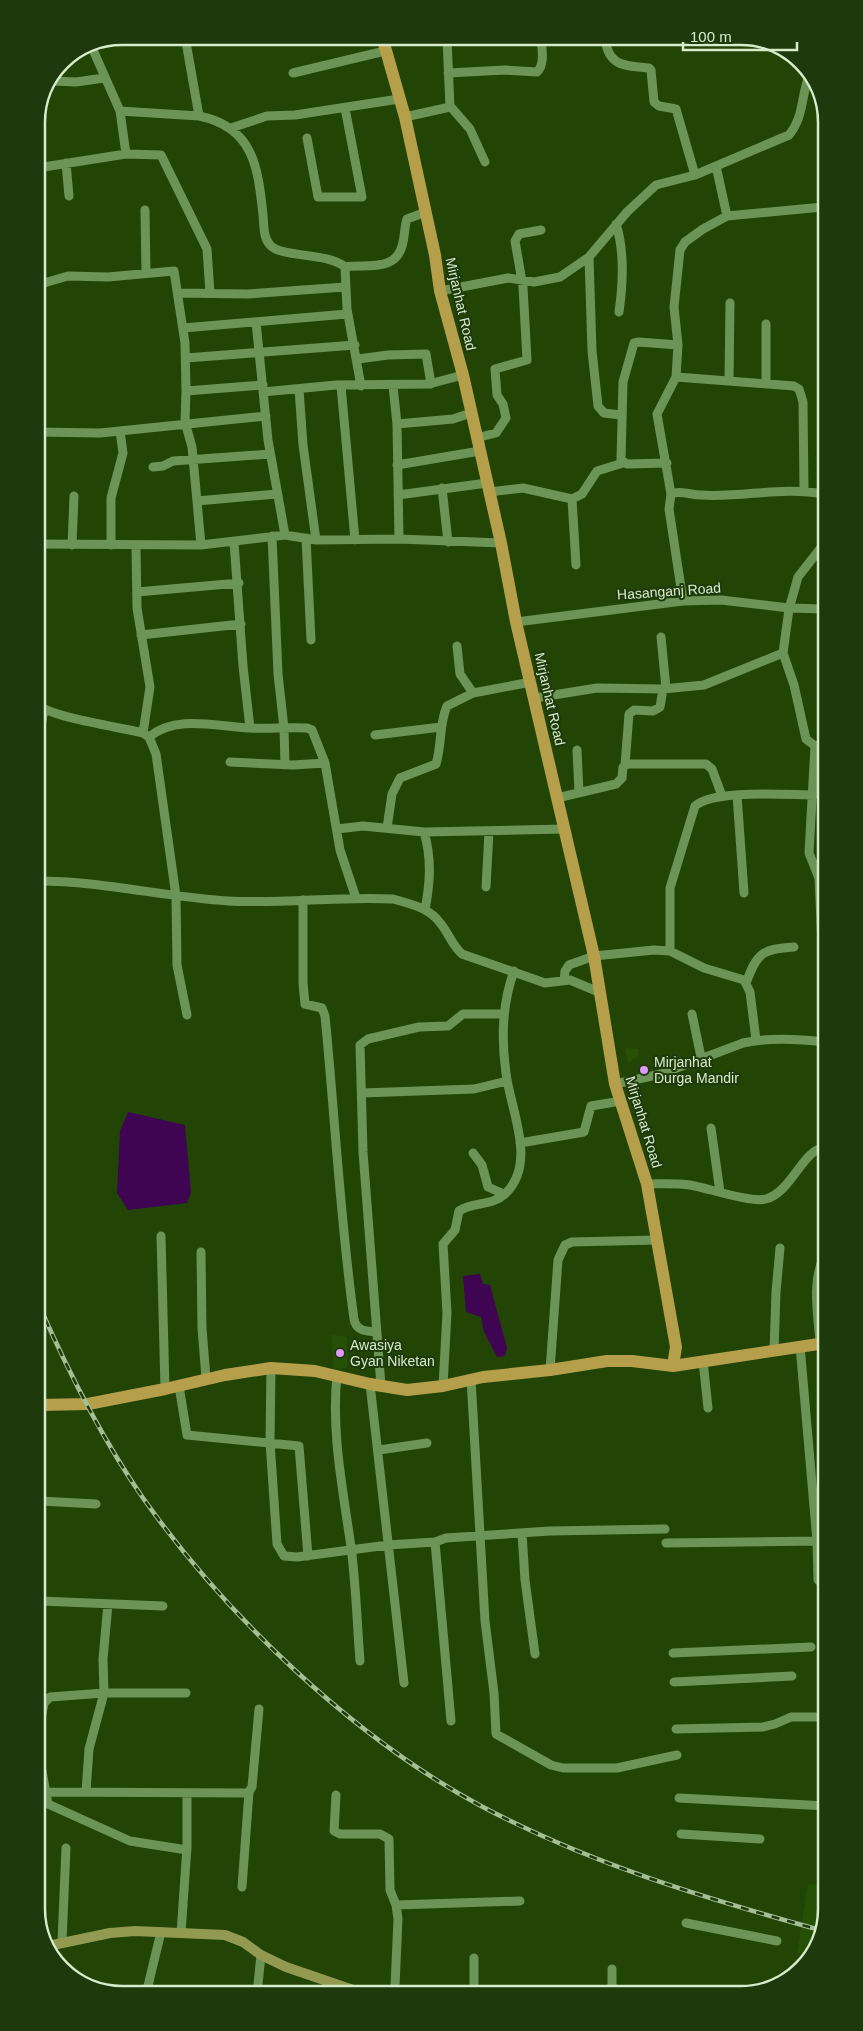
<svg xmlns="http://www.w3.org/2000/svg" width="863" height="2031" viewBox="0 0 863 2031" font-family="Arial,sans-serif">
  <rect width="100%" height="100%" fill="#224506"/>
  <path fill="#275007" d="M625 1048 638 1049 639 1055 628 1063Z
    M331 1335 347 1337V1368L334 1369Z
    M808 1884 827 1886V1909L812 1954 797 1953Z"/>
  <path fill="#3f0452" d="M128 1112 185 1125 191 1192 187 1203 128 1210 117 1193 120 1131Z
    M480 1274 483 1284 490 1285 507 1348 505 1356 497 1357 484 1332 481 1317 466 1312 463 1276Z"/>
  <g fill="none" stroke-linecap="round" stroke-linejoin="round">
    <path stroke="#6c9457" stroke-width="9" d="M605 38C608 66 624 66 649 68L651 70 654 102 659 106 676 109 695 175
      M186 42 199 116
      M90 43 120 111 199 116C254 127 258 168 263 215 264 225 263 237 270 245 281 258 327 252 345 267L347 309 361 386
      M293 73 385 51
      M448 73 505 70 537 72C545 65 542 49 541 38
      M53 81 76 82 104 78
      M450 106 470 129 485 162
      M120 111 126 154
      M405 117 450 107 447 39
      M231 128 267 116 295 115 399 99
      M307 138 318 197H362L345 108
      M66 163 69 196
      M716 166 727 216
      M37 168 126 154 161 155 207 249 210 293
      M145 210 146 273
      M616 224C625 252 623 284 619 312
      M589 257 592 351 598 406 604 413 621 415
      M345 267C366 264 395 272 402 246 405 237 404 228 407 219L426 212
      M37 285 68 276 108 277 174 271 185 343 186 391 185 422 192 447 201 545
      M440 291 508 278 534 282 560 277 589 257 627 212 656 185 695 175 789 135C804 117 801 96 809 76
      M178 293 248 294 345 287
      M256 322 268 440 285 535
      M766 324V384
      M183 328 347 314
      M186 358 355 345
      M358 359 388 355 426 354 431 384
      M676 377 794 386 799 389 803 402 804 491
      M729 381 730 303
      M341 386 355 540
      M393 386 397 424 399 539
      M299 389 303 445 316 540
      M186 391 263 385
      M263 392 336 385 429 384 463 375
      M397 424 453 419 471 413
      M37 432 100 433 266 416
      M476 438 496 433 506 418 503 404 497 395 495 369 527 360 523 287 515 241 519 234 541 230
      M667 463 627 464 621 460 623 382 634 343 639 342 678 345
      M397 465 480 451
      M153 467 163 466 173 461 270 454
      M442 488 448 542
      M489 492 523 488 572 499 582 494 597 471 623 463
      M671 494 657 414 676 377 678 345 674 307 680 250 685 242 703 229 727 216 823 207
      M398 495 487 483
      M572 499 576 565
      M197 501 277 494
      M272 536 278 674 284 728 285 765
      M306 538 311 640
      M234 542 243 666 250 728
      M37 544 201 545 285 535 316 540 399 539 501 543
      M72 545 74 496
      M111 545V498L123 453 120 431
      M823 545 798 577 789 609 783 653 794 685 806 739 815 746 824 744
      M136 546 137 608 150 687 143 733
      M137 592 239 583
      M683 601 669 509 671 494C680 490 691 495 701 495 742 498 782 486 823 494
      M516 622 683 601 721 600 789 608 824 609
      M141 635 241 624
      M661 637 666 688
      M457 646 460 674 473 693
      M535 698 597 688 663 689 704 685 783 653
      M38 705C54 718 119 727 143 733L149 737 156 754 176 896 177 965 187 1015
      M375 735 441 727
      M149 737C177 714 217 727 249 728 268 729 288 727 307 728L312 730 325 763 340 850 356 898
      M815 746 809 853 819 878 825 1012
      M577 750 579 792
      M230 762 293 765 325 763
      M38 764 39 737 44 710
      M625 765 629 714 634 710 653 711 660 707 663 689
      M737 795 744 893
      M557 798 616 784 622 778 623 767 628 764H706L712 769 722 796
      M387 828 392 794 400 778 436 764C442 745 439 723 447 706L473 693 531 682
      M337 829 363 826 424 832 564 829
      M424 832C432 859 430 883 425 910
      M38 881C102 881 164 897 228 901 283 904 338 896 393 899 411 904 430 908 441 924 449 934 452 945 462 954L545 983 570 980 601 993
      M486 887 489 832
      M303 900V983L305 1004 322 1008 325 1016C335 1117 340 1219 354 1319 356 1331 366 1331 376 1332
      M670 951V888L695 806C713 789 788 795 814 795
      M564 980 565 971 569 965 594 956 654 950 670 951 704 968 744 980 750 992 756 1040
      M746 983C757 953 762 949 794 947
      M692 1014 701 1057
      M615 1084 661 1074 743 1043C769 1037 798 1039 825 1042
      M362 1093 474 1089 507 1081
      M711 1128 720 1192
      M520 1143 584 1132 591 1106 621 1101
      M473 1153 482 1165 488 1187 504 1194
      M647 1184C662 1184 676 1183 690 1185 708 1188 750 1203 766 1199 792 1192 803 1148 825 1148
      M161 1236 165 1389
      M201 1252 202 1328 206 1378
      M820 1343C818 1313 811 1282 825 1254
      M774 1351 776 1292 780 1248
      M703 1361 708 1408
      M271 1368 270 1442 277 1544 284 1556 297 1557 388 1545 435 1542
      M550 1370 558 1260 565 1245 572 1242 657 1240
      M337 1375C331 1432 343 1490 351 1547 356 1585 357 1623 360 1661
      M471 1379 485 1621 494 1693 496 1734 551 1765 563 1768H617L677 1755
      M370 1384 404 1683
      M179 1386 187 1435 299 1446 308 1556
      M381 1386 363 1152 360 1045 368 1039 419 1027 448 1026 463 1014H503
      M443 1386 447 1313 443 1244 455 1230 459 1211C473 1201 491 1207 505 1194 538 1163 510 1109 506 1073 501 1038 502 1004 514 971
      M379 1450 427 1443
      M40 1501 96 1504
      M522 1533 525 1580 535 1654
      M826 1542 817 1541 818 1580 826 1586
      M666 1543 817 1541 800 1346
      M40 1601 163 1606
      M673 1653 811 1647
      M674 1682 792 1676
      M451 1721 435 1542 446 1538 550 1531 665 1529
      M40 1726 44 1703 50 1697 104 1693H186
      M676 1729 763 1727 775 1724 791 1717H826
      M40 1760 48 1804 130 1841 187 1850
      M46 1792 248 1793 252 1787 259 1709
      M86 1792 89 1749 104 1693 103 1659 108 1604
      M336 1795 334 1831 340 1834H380L389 1839 390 1890 396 1905 398 1919 395 1986 392 1993
      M679 1798 826 1806
      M681 1834 760 1839
      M242 1887 249 1792
      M396 1905 520 1901
      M686 1923 777 1941
      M181 1933 187 1847V1794
      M62 1942 66 1848
      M612 1969V1991
      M474 1992V1958
      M146 1994 161 1932
      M257 1994 261 1955"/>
    <path stroke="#919a50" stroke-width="10" d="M48 1946 110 1933 135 1931 225 1935 243 1942 261 1955 286 1967 362 1993"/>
    <path stroke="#b69f4a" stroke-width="12" d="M383 40 405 117 435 255 440 291 463 375 501 543 516 622 594 956 615 1084 647 1184 676 1347 673 1366
      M39 1405 88 1404 165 1389 225 1375 271 1368 315 1371 370 1384 407 1390 443 1386 483 1377 550 1370 607 1361H632L673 1366 825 1343"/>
    <g stroke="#a5bf95" stroke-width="4.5">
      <path id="rail" d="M39 1305C68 1371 102 1439 143 1498 227 1617 353 1737 481 1806 588 1863 704 1898 820 1930"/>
    </g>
    <use href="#rail" stroke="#1e390b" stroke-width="2.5" stroke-dasharray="8" stroke-linecap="butt"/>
  </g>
  <g fill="#da9af6" stroke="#1e390b" stroke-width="2">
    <circle cx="644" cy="1070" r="5"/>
    <circle cx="340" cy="1353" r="5"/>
  </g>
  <g text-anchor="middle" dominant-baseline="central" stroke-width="4" stroke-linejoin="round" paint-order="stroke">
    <g font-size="14" fill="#d6eccb" stroke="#1e390b">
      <text transform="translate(461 304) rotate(77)">Mirjanhat Road</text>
      <text transform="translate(669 591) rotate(-4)">Hasanganj Road</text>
      <text transform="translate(550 699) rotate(77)">Mirjanhat Road</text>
      <text transform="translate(644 1122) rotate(73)">Mirjanhat Road</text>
    </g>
    <g font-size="14" fill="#d6eccb" stroke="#1e390b" text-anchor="start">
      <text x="654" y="1062">Mirjanhat<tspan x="654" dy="16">Durga Mandir</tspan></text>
      <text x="350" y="1345">Awasiya<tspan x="350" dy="16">Gyan Niketan</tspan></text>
    </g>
  </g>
  <path d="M0 0H863V2031H0ZM122 45H741A77 77 0 0 1 818 122V1909A77 77 0 0 1 741 1986H122A77 77 0 0 1 45 1909V122A77 77 0 0 1 122 45Z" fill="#1e390b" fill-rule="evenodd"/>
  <path fill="none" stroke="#d6eccb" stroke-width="2.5" d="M122 45H741A77 77 0 0 1 818 122V1909A77 77 0 0 1 741 1986H122A77 77 0 0 1 45 1909V122A77 77 0 0 1 122 45Z"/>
  <path d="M683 42v8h114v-8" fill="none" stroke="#d6eccb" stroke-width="2.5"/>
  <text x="690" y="42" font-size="15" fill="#d6eccb" stroke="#1e390b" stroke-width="4" paint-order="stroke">100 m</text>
</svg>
